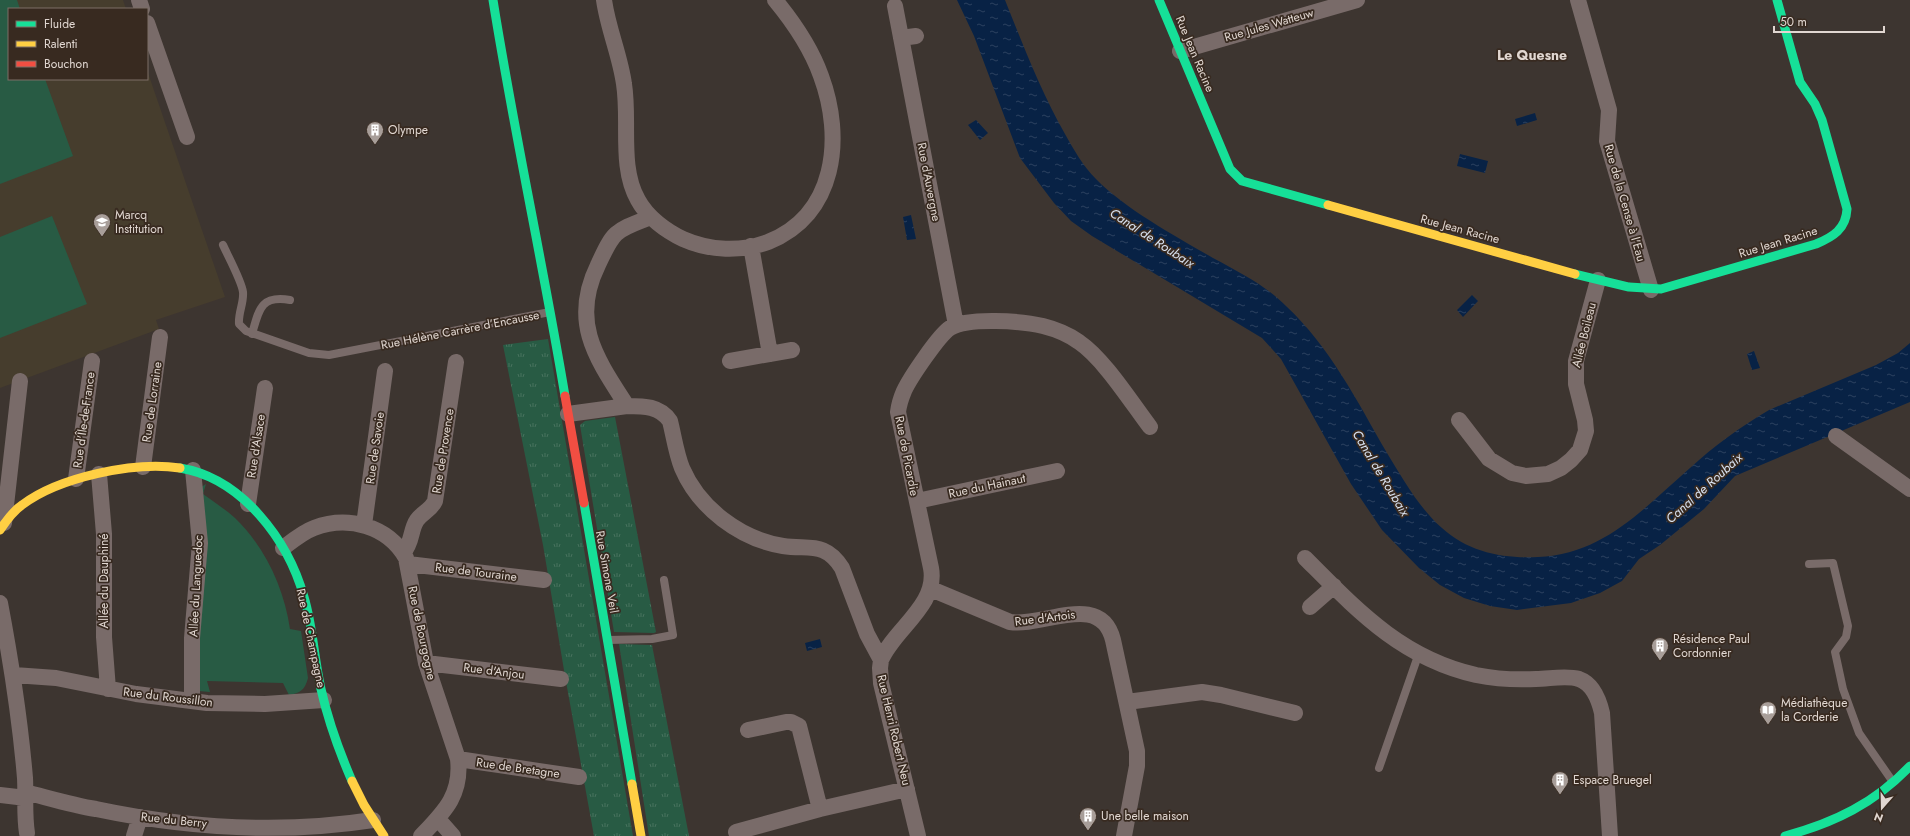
<svg xmlns="http://www.w3.org/2000/svg" width="1910" height="836" viewBox="0 0 1910 836" font-family="Jost,sans-serif">
  <defs>
    <pattern id="grass-tufts" width="24" height="20" patternUnits="userSpaceOnUse"><rect width="24" height="20" fill="#285b44"/><path d="M3 7l-1-3M5 7V3M7 7l1-3M15 17l-1-3M17 17v-4M19 17l1-3" fill="none" stroke="#47725e"/></pattern>
    <pattern id="water-ripples" width="26" height="14" patternUnits="userSpaceOnUse"><rect width="26" height="14" fill="#082245"/><path d="M2 4q2-2 4 0t4 0M15 11q2-2 4 0t4 0" fill="none" stroke="#2c415f"/></pattern>
  </defs>
  <rect width="100%" height="100%" fill="#3d3530"/>
  <path fill="#463d2d" d="M0 0H123L126 9H9V79H147V70L225 297 156 320 159 329 0 388Z"/>
  <path fill="url(#grass-tufts)" d="M548 339 633 836H594L565 676 543 545 503 345Z
    M615 417 656 632 654 633 614 632 580 425 585 421Z
    M619 644 652 645 689 836H649Z"/>
  <path fill="#285b44" d="M0 0H17L20 9H9V79H45L73 156 0 184Z
    M52 216 87 304 0 338V237Z
    M206 484 203 494C214 502 225 509 235 518 265 547 284 588 290 629L301 631 308 678C305 690 300 693 289 695L283 683 207 681 210 692 199 691 198 489Z"/>
  <path fill="url(#water-ripples)" d="M957 0H1005C1023 45 1041 92 1065 134 1074 150 1083 166 1096 179 1125 209 1177 237 1213 258 1239 272 1265 285 1286 306 1330 347 1357 401 1387 453 1403 479 1419 508 1442 528 1468 552 1504 559 1538 557 1604 554 1643 509 1690 468 1714 446 1740 427 1769 410L1876 365 1898 353 1910 343V402L1735 476 1704 509 1660 545 1639 559 1622 581 1600 593 1571 603 1517 610 1490 606 1464 598 1440 585 1419 568 1382 530 1351 484 1281 359 1262 338 1092 236 1071 221 1054 203 1020 158 974 36Z
    M1535 113 1537 120 1517 126 1515 119Z
    M976 120 988 133 980 140 968 125Z
    M1460 154 1488 161 1485 173 1457 166Z
    M911 215 916 239 907 240 903 217Z
    M1472 295 1478 301 1463 317 1457 310Z
    M1754 351 1760 368 1752 370 1747 354Z
    M820 639 822 647 807 651 805 643Z"/>
  <g fill="none" stroke-linecap="round" stroke-linejoin="round">
    <path stroke="#796b69" stroke-width="8" d="M223 245C228 256 242 282 243 292 244 303 238 313 239 324L246 331 309 353 329 355 550 312
      M252 334C259 309 261 295 290 300
      M1809 564 1833 563 1848 626 1846 637 1835 652 1843 689 1859 733 1893 782
      M608 640 652 639 673 635 664 580
      M1379 768 1419 653"/>
    <path stroke="#796b69" stroke-width="16" d="M139 0 142 9
      M604 0C608 29 620 55 624 84 630 121 619 167 638 200 647 217 666 231 683 239 710 251 741 252 768 242 836 215 844 138 821 76 811 48 794 23 775 0
      M1578 0 1609 110 1607 141 1651 290
      M895 6 956 325
      M147 23 187 137
      M901 38 916 36
      M1180 51 1357 0
      M651 217C615 231 614 230 598 265 570 322 596 358 627 406 644 406 660 406 670 421 674 437 676 453 682 468 699 508 740 539 783 546 809 550 825 541 842 568L867 634 881 660 880 668 881 683 918 836
      M751 246 770 354
      M730 361 792 350
      M568 414 627 406
      M1459 420 1489 459 1512 473 1526 476 1548 474 1561 468 1571 460 1580 450 1586 431 1585 420 1576 384V361L1598 280
      M1836 436 1910 489
      M143 467 160 337
      M99 474 104 534V637L108 689
      M76 479 92 361
      M917 501 1057 471
      M248 504 265 388
      M4 523 20 381
      M364 525 385 371
      M283 548C292 541 303 532 314 528 348 515 388 526 406 558L426 663 458 759C462 795 444 812 421 836
      M403 553C413 542 410 530 417 520 423 512 431 510 435 501L456 362
      M1305 558C1357 610 1401 658 1476 675 1496 679 1516 680 1536 679 1549 679 1566 675 1579 679 1593 684 1599 700 1602 713L1610 836
      M408 564 544 580
      M931 589 1010 622C1044 627 1101 591 1113 640L1137 751V766L1124 836
      M0 603C11 661 20 719 25 778 26 796 24 815 27 833
      M1310 607 1334 586
      M881 660C894 629 938 605 931 568L898 412C899 404 901 398 904 391 910 378 939 335 950 328 968 317 1022 321 1043 326 1055 329 1068 334 1079 342 1104 359 1131 402 1150 427
      M426 663 561 679
      M14 675 56 678 136 694 207 703 265 704 324 700
      M192 701V638L200 543 193 470
      M1127 702 1202 692 1221 695 1295 713
      M748 730 786 722H791L799 726 820 809 907 789
      M458 759 579 777
      M25 792C49 798 72 805 96 809 186 828 282 834 373 820
      M0 795 26 798
      M438 819 453 836
      M736 832 820 809
      M134 836 140 817"/>
    <path stroke="#16e098" stroke-width="9" d="M493 0C514 132 543 264 565 396
      M1159 0 1230 169 1242 181 1328 205
      M1575 274 1629 287 1661 289 1816 244C1833 237 1846 229 1847 209L1822 120 1815 104 1800 82 1777 0
      M180 468C242 478 288 540 304 597 313 627 314 658 321 689 328 720 339 751 352 781
      M584 503 632 784
      M1785 836C1834 823 1875 803 1910 766"/>
    <path stroke="#ffcf43" stroke-width="9" d="M1328 205 1575 274
      M0 530C6 521 13 511 22 505 59 477 135 461 180 468
      M352 781 364 805 384 836
      M632 784 641 836"/>
    <path stroke="#f24e42" stroke-width="9" d="M565 396 584 503"/>
  </g>
  <defs>
    <g id="building-pin" transform="scale(0.9)"><path d="M0 17L-7.5 6A9.5 9.5 0 1 1 7.5 6Z" fill="#a89e99" stroke="#382a20"/><path d="M-4-6H4V6H1V3H-1V6H-4ZM-2.5-4.3h1.7v1.8h-1.7ZM.8-4.3h1.7v1.8H.8ZM-2.5-1h1.7V.8h-1.7ZM.8-1h1.7V.8H.8Z" fill="#fff"/></g>
    <g id="school-pin" transform="scale(0.9)"><path d="M0 17L-7.5 6A9.5 9.5 0 1 1 7.5 6Z" fill="#a89e99" stroke="#382a20"/><path d="M0-5L7-2L0 1L-7-2ZM-4 1L0 2.5L4 1V4Q0 6-4 4Z" fill="#fff"/></g>
    <g id="library-pin" transform="scale(0.9)"><path d="M0 17L-7.5 6A9.5 9.5 0 1 1 7.5 6Z" fill="#a89e99" stroke="#382a20"/><path d="M-6-4Q-3-5.5-.7-3.5V5Q-3 3-6 4ZM6-4Q3-5.5 .7-3.5V5Q3 3 6 4Z" fill="#fff"/></g>
  </defs>
  <g fill-rule="evenodd">
    <use href="#building-pin" x="375" y="130"/>
    <use href="#school-pin" x="102" y="222"/>
    <use href="#building-pin" x="1660" y="646"/>
    <use href="#library-pin" x="1768" y="710"/>
    <use href="#building-pin" x="1560" y="780"/>
    <use href="#building-pin" x="1088" y="816"/>
  </g>
  <g text-anchor="middle" dominant-baseline="central" stroke-width="3.5" stroke-linejoin="round" paint-order="stroke">
    <g font-size="12" fill="#e1d7d1" stroke="#382a20">
      <text transform="translate(1269 25) rotate(-16)">Rue Jules Watteuw</text>
      <text transform="translate(1195 54) rotate(67)">Rue Jean Racine</text>
      <text transform="translate(929 182) rotate(79)">Rue d'Auvergne</text>
      <text transform="translate(1625 203) rotate(74)">Rue de la Cense à l'Eau</text>
      <text transform="translate(1460 229) rotate(15)">Rue Jean Racine</text>
      <text transform="translate(1778 242) rotate(-17)">Rue Jean Racine</text>
      <text transform="translate(460 330) rotate(-11)">Rue Hélène Carrère d’Encausse</text>
      <text transform="translate(1584 335) rotate(-76)">Allée Boileau</text>
      <text transform="translate(152 402) rotate(-82)">Rue de Lorraine</text>
      <text transform="translate(84 420) rotate(-82)">Rue d'Île-de-France</text>
      <text transform="translate(256 446) rotate(-81)">Rue d'Alsace</text>
      <text transform="translate(375 448) rotate(-82)">Rue de Savoie</text>
      <text transform="translate(443 451) rotate(-81)">Rue de Provence</text>
      <text transform="translate(907 456) rotate(79)">Rue de Picardie</text>
      <text transform="translate(987 486) rotate(-12)">Rue du Hainaut</text>
      <text transform="translate(476 572) rotate(7)">Rue de Touraine</text>
      <text transform="translate(607 572) rotate(80)">Rue Simone Veil</text>
      <text transform="translate(104 581) rotate(-90)">Allée du Dauphiné</text>
      <text transform="translate(196 586) rotate(-87)">Allée du Languedoc</text>
      <text transform="translate(1045 618) rotate(-7)">Rue d'Artois</text>
      <text transform="translate(422 633) rotate(78)">Rue de Bourgogne</text>
      <text transform="translate(311 638) rotate(78)">Rue de Champagne</text>
      <text transform="translate(494 671) rotate(7)">Rue d'Anjou</text>
      <text transform="translate(168 697) rotate(7)">Rue du Roussillon</text>
      <text transform="translate(894 730) rotate(77)">Rue Henri Robert Neu</text>
      <text transform="translate(518 768) rotate(8)">Rue de Bretagne</text>
      <text transform="translate(174 820) rotate(6)">Rue du Berry</text>
    </g>
    <g font-size="12" fill="#e1d7d1" stroke="#382a20" text-anchor="start">
      <text x="388" y="130">Olympe</text>
      <text x="115" y="215">Marcq<tspan x="115" dy="14">Institution</tspan></text>
      <text x="1673" y="639">Résidence Paul<tspan x="1673" dy="14">Cordonnier</tspan></text>
      <text x="1781" y="703">Médiathèque<tspan x="1781" dy="14">la Corderie</tspan></text>
      <text x="1573" y="780">Espace Bruegel</text>
      <text x="1101" y="816">Une belle maison</text>
    </g>
    <g font-size="13" font-style="italic" fill="#d8e2f1" stroke="#382a20">
      <text transform="translate(1152 238) rotate(33)">Canal de Roubaix</text>
      <text transform="translate(1381 473) rotate(59)">Canal de Roubaix</text>
      <text transform="translate(1704 488) rotate(-42)">Canal de Roubaix</text>
    </g>
    <g font-size="14" font-weight="bold" fill="#e1d7d1" stroke="#382a20">
      <text x="1532" y="55">Le Quesne</text>
    </g>
  </g>
  <rect x="8" y="8" width="140" height="72" fill="#382a20" stroke="#7c6f67"/>
  <rect x="16" y="21" width="20" height="6" fill="#16e098" stroke="#7c6f67"/>
  <text x="44" y="28" font-size="12" fill="#e1d7d1">Fluide</text>
  <rect x="16" y="41" width="20" height="6" fill="#ffcf43" stroke="#7c6f67"/>
  <text x="44" y="48" font-size="12" fill="#e1d7d1">Ralenti</text>
  <rect x="16" y="61" width="20" height="6" fill="#f24e42" stroke="#7c6f67"/>
  <text x="44" y="68" font-size="12" fill="#e1d7d1">Bouchon</text>
  <g transform="translate(1882 808) rotate(200)" stroke="#382a20" stroke-width="3" paint-order="stroke">
  <path d="M0-3L7 15L0 10L-7 15Z" fill="#e1d7d1"/>
  <text y="-6" font-size="11" font-weight="bold" text-anchor="middle" fill="#e1d7d1">N</text>
  </g>
  <path d="M1774 26v6h110v-6" fill="none" stroke="#e1d7d1" stroke-width="2"/>
  <text x="1780" y="26" font-size="12" fill="#e1d7d1" stroke="#382a20" stroke-width="3" paint-order="stroke">50 m</text>
</svg>
